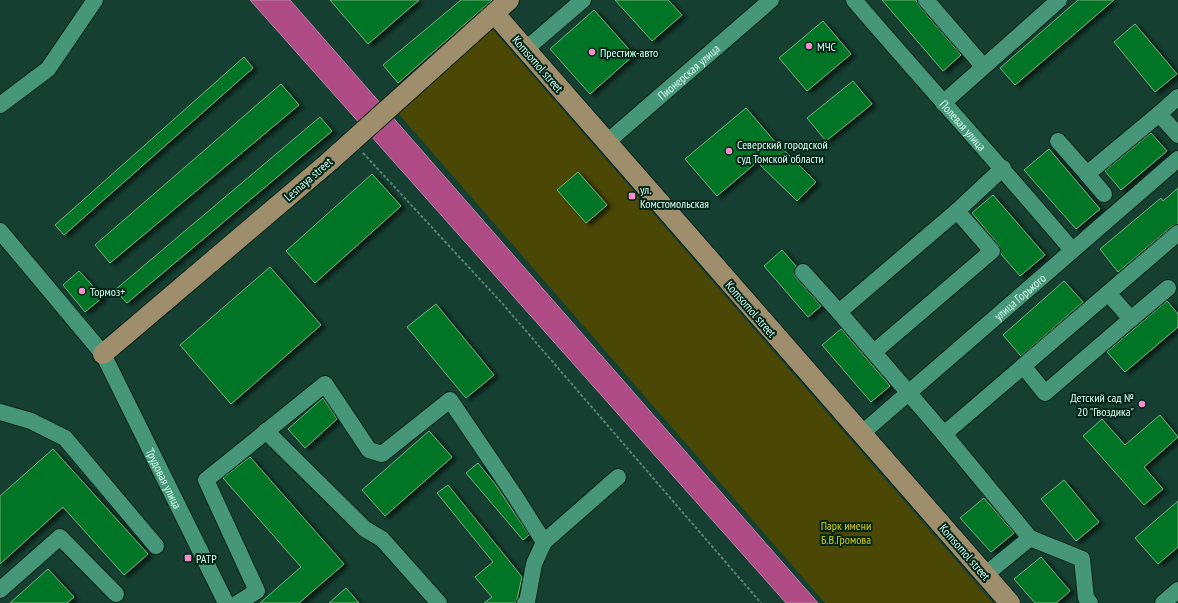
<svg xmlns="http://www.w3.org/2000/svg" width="1178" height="603" viewBox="0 0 1178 603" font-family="'PT Sans Narrow',sans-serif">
  <defs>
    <filter id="shadow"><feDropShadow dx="4.5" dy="2.5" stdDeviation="2" flood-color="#0009"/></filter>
  </defs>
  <rect width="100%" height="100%" fill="#154031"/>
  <path fill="#4b4805" d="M492 29 993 603H825L398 113Z"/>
  <path fill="#af4c86" stroke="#bb82a5" d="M250 0H290L818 603H786Z"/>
  <path fill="#017425" stroke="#78af7d" filter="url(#shadow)" d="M330 0H419L368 44Z
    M461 0H492L398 83 383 65Z
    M615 0H668L682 15 652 41Z
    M882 0H916L919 6 961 55 943 71Z
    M1078 0H1114L1015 85 1000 68Z
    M594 10 634 55 590 94 550 49Z
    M823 21 851 54 807 91 779 58Z
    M1135 24 1177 74 1155 92 1114 42Z
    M244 57 253 68 64 235 55 225Z
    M853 81 872 104 826 141 807 118Z
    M281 84 299 105 110 263 95 245Z
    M746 108 782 150 783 149 816 182 797 201 757 162 717 196 685 159Z
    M320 117 332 131 127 303 115 290Z
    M1151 133 1167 151 1121 190 1105 171Z
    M1049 149 1100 209 1076 229 1024 170Z
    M578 172 607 205 586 223 557 190Z
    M372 174 401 206 315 283 286 251Z
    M1178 188V224L1172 226 1118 272 1100 249 1161 198 1163 201Z
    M993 195 1045 255 1020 276 1001 254 999 245 972 213Z
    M782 250 796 266 794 274 796 278 821 306 808 317 764 266Z
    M270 267 321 325 231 404 180 345Z
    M79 271 103 297 85 312 63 285Z
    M1064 281 1083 302 1021 356 1003 335Z
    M1167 301 1178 314V327L1125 372 1107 352Z
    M436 304 494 375 466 398 407 327Z
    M841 329 890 386 871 402 822 345Z
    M323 398 337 419 305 448 288 429Z
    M1160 415 1178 437 1144 467 1163 489 1144 505 1083 436 1102 419 1125 445Z
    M429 431 452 457 385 516 362 490Z
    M53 449 148 554 124 575 63 507 0 564V496Z
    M250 457 344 564 299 603H260L301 567 223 478Z
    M478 463 495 484 529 535 523 540 466 473Z
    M1064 480 1099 522 1076 541 1041 499Z
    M448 485 522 577 516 603H484L492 597 475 577 493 562 437 493Z
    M984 498 1014 533 991 552 960 518Z
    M1178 501V547L1158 564 1135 538Z
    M1041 557 1070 591 1056 603H1035L1014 579Z
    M48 569 74 597 67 603H10Z
    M346 588 359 603H329Z"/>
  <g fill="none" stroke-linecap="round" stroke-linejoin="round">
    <g stroke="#0b241b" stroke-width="18">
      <g id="minor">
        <path id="s1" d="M854 0C926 84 1001 166 1072 250"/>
        <path d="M926 0 983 66"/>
        <path d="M526 49 583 0"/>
        <path d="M943 103 1059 0"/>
        <path d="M0 105 48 69 95 0"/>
        <path d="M1159 114 1178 97"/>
        <path d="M1058 141 1087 174 1159 114 1178 135"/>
        <path id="s2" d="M606 143 771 0"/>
        <path d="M1087 174 1104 194"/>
        <path d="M957 211 1003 168"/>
        <path id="s3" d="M0 231 103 354 226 603"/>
        <path d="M803 272 839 312"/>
        <path d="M1131 319 1168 288"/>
        <path d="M874 352 992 251 957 211 839 312 944 434 1030 538"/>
        <path d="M1024 367 1045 393 1131 319 1108 293"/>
        <path d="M0 412 31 421 65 438 156 546"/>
        <path d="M266 431 365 529 382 539 439 603"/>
        <path id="s4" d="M861 434 1178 159"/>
        <path d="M944 434 1178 233"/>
        <path d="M985 575 1030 538 1082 559 1086 598 1090 603"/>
        <path d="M0 590 60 537 116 594"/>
        <path d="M238 603 257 591 206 480 325 384 369 450 382 454 450 400 515 496 544 542 618 477"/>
        <path d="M525 603 527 602 534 564 544 542"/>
        <path d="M1163 603 1178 590"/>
      </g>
    </g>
    <g stroke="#0b241b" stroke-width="22">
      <path id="major" d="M494 13 1010 603
        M103 354 330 161 509 0"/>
    </g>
    <path stroke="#598273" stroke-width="2" stroke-dasharray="3 2" stroke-linecap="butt" d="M363 153 501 302 761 603"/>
    <use href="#minor" stroke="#469679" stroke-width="16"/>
    <use href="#major" stroke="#9e8e6b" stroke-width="20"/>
  </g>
  <g fill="#f98fca" stroke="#03251a" stroke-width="1.5">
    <circle cx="809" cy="46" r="4"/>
    <circle cx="592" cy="52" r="4"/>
    <circle cx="729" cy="151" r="4"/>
    <rect x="628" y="192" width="8" height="8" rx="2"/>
    <circle cx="82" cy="291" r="4"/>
    <circle cx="1142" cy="404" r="4"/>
    <rect x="184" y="554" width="8" height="8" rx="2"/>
  </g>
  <g text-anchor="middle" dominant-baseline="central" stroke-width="4" stroke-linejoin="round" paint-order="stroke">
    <g font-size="12" fill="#d8ffee" stroke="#03251a" text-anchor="start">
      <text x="817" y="46">МЧС</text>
      <text x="600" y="52">Престиж-авто</text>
      <text x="737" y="144">Северский городской<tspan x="737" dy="14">суд Томской области</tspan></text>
      <text x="640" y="189">ул.<tspan x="640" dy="14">Комстомольская</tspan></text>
      <text x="90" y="291">Тормоз+</text>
      <text x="1134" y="397" text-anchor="end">Детский сад №<tspan x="1134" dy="14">20 "Гвоздика"</tspan></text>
      <text x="196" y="558">PATP</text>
    </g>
    <g font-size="12" fill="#d8ffee" stroke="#03251a">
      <text transform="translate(538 64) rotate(49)">Komsomol street</text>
      <text stroke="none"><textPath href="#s2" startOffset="109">Пионерская улица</textPath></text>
      <text stroke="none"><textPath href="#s1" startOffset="166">Полевая улица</textPath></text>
      <text transform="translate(308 179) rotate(-41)">Lesnaya street</text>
      <text stroke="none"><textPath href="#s4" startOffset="210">улица Горького</textPath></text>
      <text transform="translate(751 309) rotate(49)">Komsomol street</text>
      <text stroke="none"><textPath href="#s3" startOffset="299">Трудовая улица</textPath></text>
      <text transform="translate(965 552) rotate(49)">Komsomol street</text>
    </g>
    <g font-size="12" fill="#d6ce0a" stroke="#03251a">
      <text x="846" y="525">Парк имени<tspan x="846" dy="14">Б.В.Громова</tspan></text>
    </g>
  </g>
</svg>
